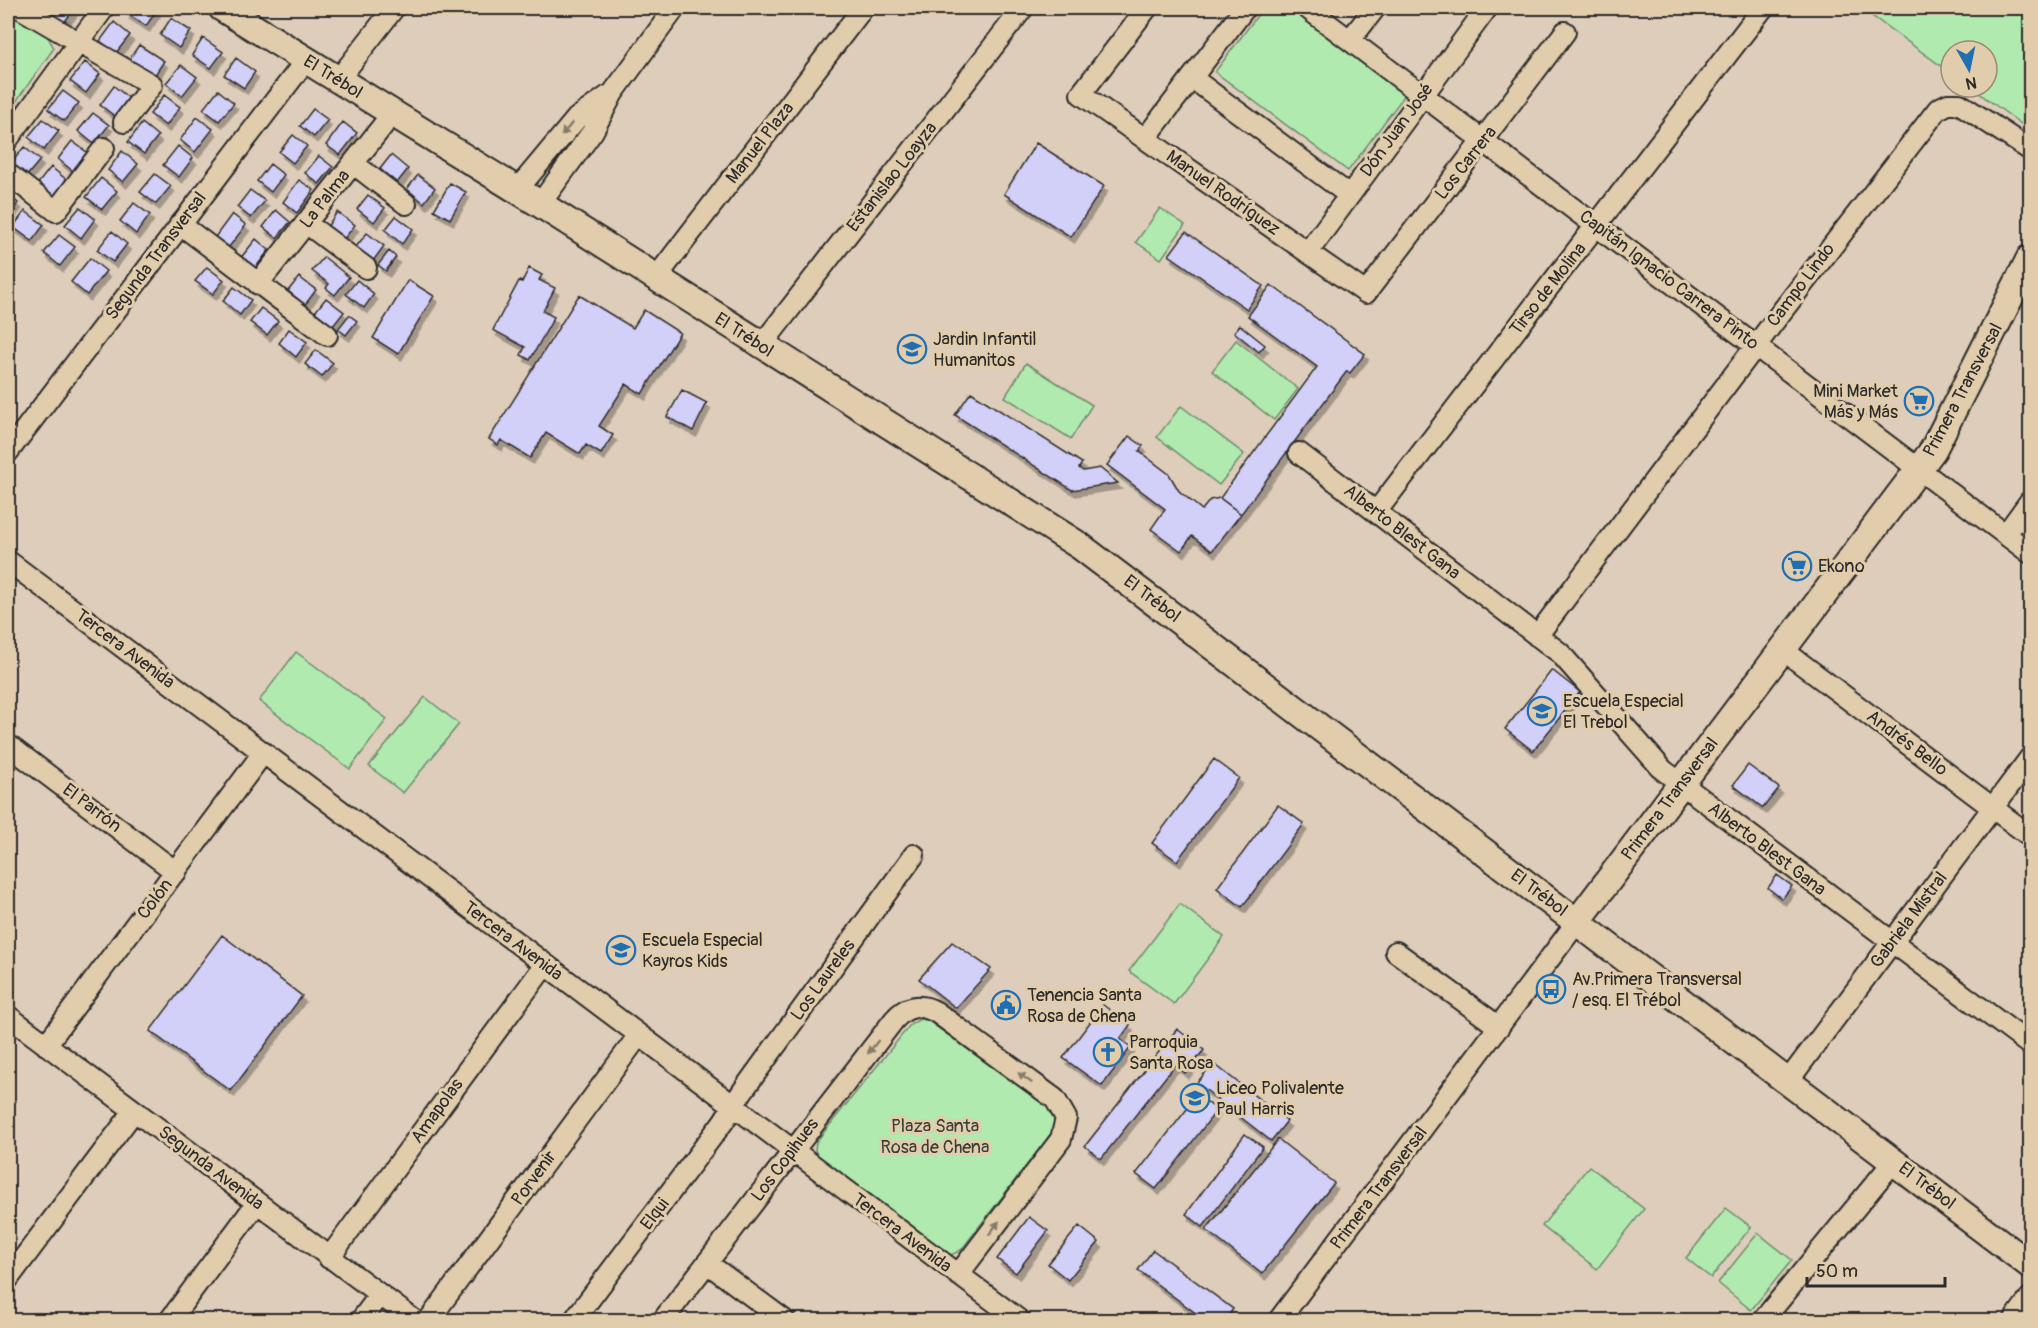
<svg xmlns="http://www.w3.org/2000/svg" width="2038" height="1328" viewBox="0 0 2038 1328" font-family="Pangolin,sans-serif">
  <defs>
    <filter id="shadow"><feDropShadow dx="3.5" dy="6" stdDeviation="0" flood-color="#0004"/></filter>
  </defs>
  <rect width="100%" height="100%" fill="#decdba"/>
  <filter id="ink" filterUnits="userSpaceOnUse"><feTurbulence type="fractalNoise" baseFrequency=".0167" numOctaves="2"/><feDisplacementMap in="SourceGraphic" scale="12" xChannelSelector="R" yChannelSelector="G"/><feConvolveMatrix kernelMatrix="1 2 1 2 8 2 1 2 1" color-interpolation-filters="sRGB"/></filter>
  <g filter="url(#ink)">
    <path fill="#b1eaaf" stroke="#6e8a6d" stroke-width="1.5" d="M8 8 46 34 54 48 8 113Z
      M1263 8H1292L1407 92 1348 171 1215 72Z
      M1861 8H2030V111L2021 124 1971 87H1987V51H1951V73Z
      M1160 208 1185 225 1161 259 1136 242Z
      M1236 340 1298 389 1274 420 1212 371Z
      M1026 363 1092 405 1071 439 1005 397Z
      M1181 406 1244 454 1219 485 1157 437Z
      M296 652 387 719 350 769 259 701Z
      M425 697 459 724 403 793 369 766Z
      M1180 904 1224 937 1174 1004 1129 971Z
      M920 1019 927 1020 1051 1109 1057 1119 1056 1127 961 1250 951 1255 942 1253 819 1159 815 1150 816 1142 910 1025Z
      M1589 1166 1644 1209 1597 1269 1542 1226Z
      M1726 1208 1751 1227 1711 1278 1686 1258Z
      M1758 1233 1792 1260 1751 1310 1718 1283Z"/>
    <path fill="#d2cff8" stroke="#2b2b2b" stroke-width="1.5" filter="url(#shadow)" d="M50 8H75L63 24 47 13Z
      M130 8H154L157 10 146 26 126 13Z
      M171 18 191 31 179 48 160 35Z
      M114 22 130 35 116 53 100 41Z
      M203 38 223 52 211 68 192 55Z
      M139 45 164 61 153 78 128 61Z
      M236 58 255 72 244 88 224 75Z
      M85 62 100 74 86 93 70 81Z
      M181 65 197 77 182 96 166 83Z
      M114 86 130 99 116 117 100 105Z
      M218 90 234 103 219 121 203 109Z
      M63 91 79 103 64 121 48 109Z
      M164 95 180 107 166 126 150 114Z
      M313 109 328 120 314 137 300 126Z
      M93 113 109 125 94 144 78 131Z
      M197 117 213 129 195 152 180 140Z
      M43 119 59 131 44 150 28 137Z
      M343 122 357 133 340 155 326 145Z
      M142 123 158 136 144 154 128 142Z
      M293 135 307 146 293 163 279 152Z
      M72 141 88 153 74 172 58 159Z
      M1036 143 1104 186 1071 237 1004 194Z
      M178 146 193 158 179 177 163 165Z
      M24 147 40 160 25 178 9 166Z
      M122 151 138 164 123 182 108 170Z
      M391 155 408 169 397 183 380 169Z
      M319 156 333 167 319 184 305 173Z
      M270 164 284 175 271 192 257 181Z
      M51 167 67 180 52 198 36 186Z
      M155 174 171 186 156 204 140 192Z
      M418 175 435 188 424 203 407 189Z
      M101 178 117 191 102 209 86 197Z
      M299 180 314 190 297 213 283 202Z
      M450 183 466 192 450 219 434 210Z
      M250 190 265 201 251 218 237 207Z
      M8 195 18 203 8 217Z
      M368 195 385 208 374 222 357 209Z
      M134 203 150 215 136 234 120 221Z
      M80 207 95 219 81 238 65 225Z
      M276 210 290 222 277 238 263 227Z
      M25 211 44 225 32 241 13 227Z
      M337 212 355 225 344 239 327 227Z
      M232 214 246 225 229 247 215 237Z
      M396 216 413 229 402 244 385 230Z
      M112 231 127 244 113 262 97 250Z
      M1186 232 1263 286 1247 309 1169 255Z
      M367 233 384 246 373 261 356 247Z
      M59 235 75 247 60 266 44 253Z
      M256 239 269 250 253 271 239 260Z
      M389 251 396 257 386 271 378 265Z
      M324 257 349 277 335 295 326 288 329 284 312 271Z
      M90 258 106 271 87 295 71 282Z
      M207 267 224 280 213 294 195 281Z
      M529 268 542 275 539 280 555 288 543 311 554 317 530 360 521 355 525 347 493 330 519 281 522 282Z
      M299 277 316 290 305 305 288 291Z
      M357 280 374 294 364 308 346 294Z
      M408 280 434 296 398 354 373 338Z
      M1271 285 1365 354 1350 373 1347 371 1241 514 1220 498 1317 367 1248 316Z
      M234 287 251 300 240 315 223 301Z
      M579 295 633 328 644 310 680 333 642 394 626 384 599 426 613 435 601 454 586 445 580 454 546 433 530 458 501 440 498 445 489 439Z
      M326 298 344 312 333 326 315 312Z
      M261 308 278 321 267 335 250 322Z
      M349 315 357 321 346 335 338 329Z
      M1240 325 1265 345 1259 352 1234 332Z
      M289 329 307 342 296 357 279 343Z
      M316 350 333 363 322 377 305 364Z
      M682 390 707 403 693 431 667 417Z
      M971 392 1082 463 1079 468 1083 471 1100 468 1118 483 1072 490 955 415Z
      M1129 436 1143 446 1139 451 1169 474 1179 491 1202 510 1210 500 1220 498 1241 514 1212 551 1192 536 1181 551 1151 529 1165 509 1107 465Z
      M1552 670 1580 692 1533 751 1505 729Z
      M1214 759 1239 778 1177 861 1152 843Z
      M1748 765 1779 788 1763 808 1733 785Z
      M1278 805 1304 824 1242 907 1217 888Z
      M1777 875 1792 886 1782 899 1768 888Z
      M222 935 302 996 231 1091 150 1031Z
      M952 942 991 969 956 1008 919 979Z
      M1103 1005 1130 1025 1120 1039 1131 1047 1102 1086 1063 1058Z
      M1177 1029 1204 1050 1185 1073 1175 1065 1101 1159 1085 1146Z
      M1213 1063 1287 1121 1271 1141 1197 1083Z
      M1198 1095 1217 1110 1156 1189 1136 1174Z
      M1245 1134 1263 1147 1203 1227 1186 1214Z
      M1278 1139 1334 1183 1262 1274 1206 1230Z
      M1029 1217 1048 1231 1016 1273 997 1259Z
      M1079 1226 1099 1242 1068 1280 1048 1264Z
      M1153 1250 1233 1309 1225 1320H1205L1138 1270Z"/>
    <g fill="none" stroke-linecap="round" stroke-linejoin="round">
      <g stroke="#2b2b2b" stroke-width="24">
        <path id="minor" d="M20 8 152 85 124 122
          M1147 8 1081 94 1366 293 1565 32
          M1307 8 2030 553
          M1350 40 1375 8
          M1192 78 1349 195
          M338 80 394 8
          M8 139 104 8
          M1145 139 1245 8
          M354 164 406 204
          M8 174 56 211 104 148
          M517 190 577 118 608 96
          M540 204 593 131 613 93 675 8
          M306 223 366 268
          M180 224 327 335
          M1308 252 1487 8
          M656 278 863 8
          M258 284 392 114
          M761 346 1023 8
          M8 452 306 60
          M1299 453 1560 653 1663 770 2030 1045
          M1376 512 1763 8
          M2006 534 2030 501
          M8 561 1019 1320
          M1537 636 1776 319 1938 109 1948 104H1960L2030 150
          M1783 650 2030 836
          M8 745 176 872
          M1396 952 1499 1027
          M8 1016 414 1320
          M46 1045 263 753
          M1788 1081 2030 758
          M329 1258 545 965
          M707 1263 784 1320
          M8 1279 134 1111
          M170 1320 257 1203
          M361 1320 380 1295
          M429 1320 639 1035
          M574 1320 723 1122 742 1092 914 855
          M663 1320 894 1020C906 1006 920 1003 936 1012L1055 1099 1066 1118 1061 1139 958 1275
          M1279 1320 1577 922
          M1763 1320 1894 1161
          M2014 1320 2030 1298"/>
      </g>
      <g stroke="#2b2b2b" stroke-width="30">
        <path id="major" d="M222 8 540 204 1080 546 2030 1265
          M1577 922 1933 450 2030 258"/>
      </g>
      <use href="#minor" stroke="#e1ccab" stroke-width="20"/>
      <use href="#major" stroke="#e1ccab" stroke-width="26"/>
    </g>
    <defs><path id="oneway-solid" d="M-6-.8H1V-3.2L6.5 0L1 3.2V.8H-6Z" transform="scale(1.5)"/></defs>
    <g fill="#867c6b">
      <use href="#oneway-solid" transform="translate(567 129) rotate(130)"/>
      <use href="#oneway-solid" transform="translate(873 1047) rotate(128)"/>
      <use href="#oneway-solid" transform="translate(1025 1078) rotate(-144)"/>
      <use href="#oneway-solid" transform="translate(994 1228) rotate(-53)"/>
    </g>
  </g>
  <defs>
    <g id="school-ring" transform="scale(1.5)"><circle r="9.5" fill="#e1ccab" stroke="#1f6fb2" stroke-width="1.5"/><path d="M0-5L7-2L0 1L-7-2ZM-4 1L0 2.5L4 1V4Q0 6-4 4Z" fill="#1f6fb2"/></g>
    <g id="supermarket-ring" transform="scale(1.5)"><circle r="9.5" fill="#e1ccab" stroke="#1f6fb2" stroke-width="1.5"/><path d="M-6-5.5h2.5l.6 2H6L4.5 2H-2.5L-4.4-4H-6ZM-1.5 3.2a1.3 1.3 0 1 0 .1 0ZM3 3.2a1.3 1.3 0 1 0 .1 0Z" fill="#1f6fb2"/></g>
    <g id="bus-ring" transform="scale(1.5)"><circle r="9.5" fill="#e1ccab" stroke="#1f6fb2" stroke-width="1.5"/><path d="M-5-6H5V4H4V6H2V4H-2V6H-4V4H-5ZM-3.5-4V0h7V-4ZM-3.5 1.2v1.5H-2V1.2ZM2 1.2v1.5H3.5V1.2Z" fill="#1f6fb2"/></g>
    <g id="civic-ring" transform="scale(1.5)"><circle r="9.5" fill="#e1ccab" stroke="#1f6fb2" stroke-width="1.5"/><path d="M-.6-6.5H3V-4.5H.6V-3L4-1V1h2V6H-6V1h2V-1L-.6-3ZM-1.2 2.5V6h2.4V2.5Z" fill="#1f6fb2"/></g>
    <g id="church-ring" transform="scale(1.5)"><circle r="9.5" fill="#e1ccab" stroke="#1f6fb2" stroke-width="1.5"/><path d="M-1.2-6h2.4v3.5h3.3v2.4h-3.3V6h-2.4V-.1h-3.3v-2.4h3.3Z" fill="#1f6fb2"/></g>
  </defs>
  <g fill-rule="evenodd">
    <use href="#school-ring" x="912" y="349"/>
    <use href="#supermarket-ring" x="1919" y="401"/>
    <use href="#supermarket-ring" x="1797" y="566"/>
    <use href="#school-ring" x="1542" y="711"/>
    <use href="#school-ring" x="621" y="950"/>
    <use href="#bus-ring" x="1551" y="989"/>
    <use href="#civic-ring" x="1006" y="1005"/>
    <use href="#church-ring" x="1108" y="1052"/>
    <use href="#school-ring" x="1195" y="1098"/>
  </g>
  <g text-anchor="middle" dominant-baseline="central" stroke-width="6" stroke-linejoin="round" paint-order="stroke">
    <g font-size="18" fill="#2b2b2b" stroke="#e1ccab">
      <text transform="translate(333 77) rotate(32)">El Trébol</text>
      <text transform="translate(1397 130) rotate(-54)">Dón Juan José</text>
      <text transform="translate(760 143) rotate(-52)">Manuel Plaza</text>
      <text transform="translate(1466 163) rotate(-52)">Los Carrera</text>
      <text transform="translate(892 177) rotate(-52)">Estanislao Loayza</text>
      <text transform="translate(1223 193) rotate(35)">Manuel Rodríguez</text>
      <text transform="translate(325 199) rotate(-52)">La Palma</text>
      <text transform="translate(156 256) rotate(-53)">Segunda Transversal</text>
      <text transform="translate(1669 280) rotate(37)">Capitán Ignacio Carrera Pinto</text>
      <text transform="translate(1801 285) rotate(-53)">Campo Lindo</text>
      <text transform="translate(1548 289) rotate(-52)">Tirso de Molina</text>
      <text transform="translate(744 335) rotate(33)">El Trébol</text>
      <text transform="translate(1963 390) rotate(-62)">Primera Transversal</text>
      <text transform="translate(1402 532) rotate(38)">Alberto Blest Gana</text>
      <text transform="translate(1152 599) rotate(37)">El Trébol</text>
      <text transform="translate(125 649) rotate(37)">Tercera Avenida</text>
      <text transform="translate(1907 743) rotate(37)">Andrés Bello</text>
      <text transform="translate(1670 799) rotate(-53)">Primera Transversal</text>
      <text transform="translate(92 808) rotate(37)">El Parrón</text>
      <text transform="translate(1767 849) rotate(37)">Alberto Blest Gana</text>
      <text transform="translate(1539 893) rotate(37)">El Trébol</text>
      <text transform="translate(155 899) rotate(-53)">Colón</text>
      <text transform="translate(1909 920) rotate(-53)">Gabriela Mistral</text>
      <text transform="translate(513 941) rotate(37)">Tercera Avenida</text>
      <text transform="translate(823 980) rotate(-54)">Los Laureles</text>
      <text transform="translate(437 1111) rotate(-54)">Amapolas</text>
      <text transform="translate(785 1160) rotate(-53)">Los Copihues</text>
      <text transform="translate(211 1168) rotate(37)">Segunda Avenida</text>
      <text transform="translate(534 1178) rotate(-54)">Porvenir</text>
      <text transform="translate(1927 1186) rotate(37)">El Trébol</text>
      <text transform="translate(1379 1188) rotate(-53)">Primera Transversal</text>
      <text transform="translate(655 1214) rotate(-53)">Elqui</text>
      <text transform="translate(902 1233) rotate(37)">Tercera Avenida</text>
    </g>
    <g font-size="18" fill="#2b2b2b" stroke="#e1ccab" text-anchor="start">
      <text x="933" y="339">Jardin Infantil<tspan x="933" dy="21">Humanitos</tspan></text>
      <text x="1898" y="391" text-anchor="end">Mini Market<tspan x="1898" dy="21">Más y Más</tspan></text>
      <text x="1818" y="566">Ekono</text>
      <text x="1563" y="701">Escuela Especial<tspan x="1563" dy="21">El Trebol</tspan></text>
      <text x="642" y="940">Escuela Especial<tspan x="642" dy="21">Kayros Kids</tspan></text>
      <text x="1572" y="979">Av.Primera Transversal<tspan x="1572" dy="21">/ esq. El Trébol</tspan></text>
      <text x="1027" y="995">Tenencia Santa<tspan x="1027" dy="21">Rosa de Chena</tspan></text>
      <text x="1129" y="1042">Parroquia<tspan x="1129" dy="21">Santa Rosa</tspan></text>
      <text x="1216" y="1088">Liceo Polivalente<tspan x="1216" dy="21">Paul Harris</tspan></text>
    </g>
    <g font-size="18" fill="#383e38" stroke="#e1ccab">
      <text x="935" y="1126">Plaza Santa<tspan x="935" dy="21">Rosa de Chena</tspan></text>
    </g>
  </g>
  <rect width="2038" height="1328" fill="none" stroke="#e1ccab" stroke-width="30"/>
  <rect x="15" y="15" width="2008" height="1298" fill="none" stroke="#2b2b2b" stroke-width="2" filter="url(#ink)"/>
  <g transform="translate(1969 69) rotate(171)"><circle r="28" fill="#e1ccab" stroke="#988c78" stroke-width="1.5"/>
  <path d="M0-4.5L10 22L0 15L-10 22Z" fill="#1f6fb2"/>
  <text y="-9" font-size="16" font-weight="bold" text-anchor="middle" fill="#2b2b2b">N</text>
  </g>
  <path d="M1807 1277v9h138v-9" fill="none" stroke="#2b2b2b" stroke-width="3"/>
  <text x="1816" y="1277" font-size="18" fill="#2b2b2b" stroke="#e1ccab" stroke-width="4.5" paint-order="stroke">50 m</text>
</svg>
